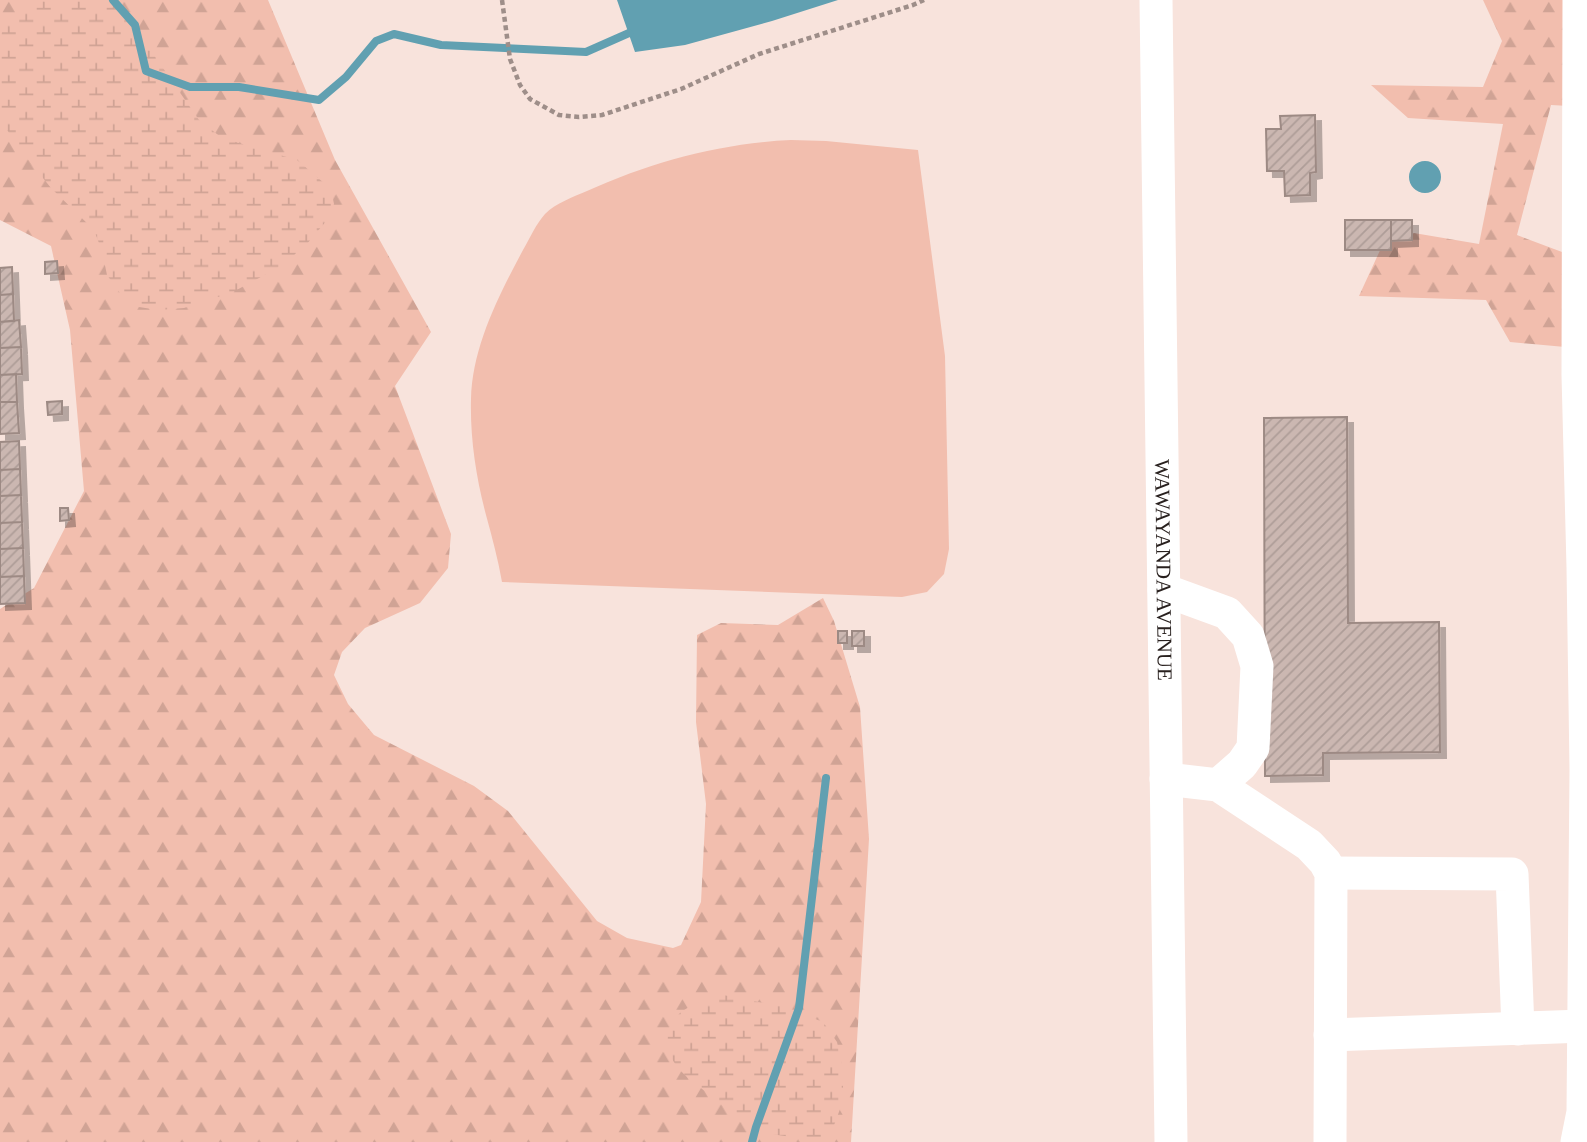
<svg xmlns="http://www.w3.org/2000/svg" width="1587" height="1142" viewBox="0 0 1587 1142" font-family="Georgia,serif">
  <defs>
    <pattern id="forest-firs" width="22" height="20" patternUnits="userSpaceOnUse" patternTransform="scale(1.75)"><rect width="22" height="20" fill="#f2beae"/><path d="M5 1l3.5 6h-7zM16 11l3.5 6h-7z" fill="#d0a395"/></pattern>
    <pattern id="wetland-marsh" width="20" height="14" patternUnits="userSpaceOnUse" patternTransform="scale(1.75)"><rect width="20" height="14" fill="#f2beae"/><path d="M1 5h8M5 5V1M11 12h8M15 12V8" fill="none" stroke="#d0a395"/></pattern>
    <pattern id="building-hatch" width="6" height="6" patternUnits="userSpaceOnUse" patternTransform="scale(1.75)"><rect width="6" height="6" fill="#cbb7b1"/><path d="M-1 1l2-2M0 6l6-6M5 7l2-2" fill="none" stroke="#ae9d98"/></pattern>
    <filter id="shadow"><feDropShadow dx="6" dy="6" stdDeviation="0" flood-color="#0004"/></filter>
  </defs>
  <rect width="100%" height="100%" fill="#f8e3dc"/>
  <path fill="url(#forest-firs)" d="M0 0H268L335 160 431 332 395 386 451 534 448 568 420 603 365 628 342 652 334 675 348 704 374 735 474 786 508 811 597 921 627 938 673 948 681 945 701 902 706 804 696 722 697 635 721 623 778 625 823 598 834 621 860 707 869 839 851 1142H0V609L34 588 84 491 70 330 51 246 0 220Z
    M1483 0H1587V107L1551 105 1517 235 1586 261 1587 349 1510 342 1486 300 1359 296 1382 246 1414 233 1479 244 1503 124 1408 118 1371 85 1483 87 1502 41Z"/>
  <path fill="url(#wetland-marsh)" d="M28 0H111L120 6 199 120 222 138 297 160 331 189 334 204 328 219 306 245 281 266 233 292 184 308 158 310 139 307 120 293 107 275 102 251 94 230 51 188 14 142 0 117V36L9 19Z
    M723 995 785 1007 823 1022 837 1042 843 1070V1101L833 1128 819 1139C796 1137 771 1137 750 1127 736 1120 724 1106 712 1096 698 1086 681 1075 672 1059 671 1058 670 1051 669 1049 661 1013 695 1002 723 995Z"/>
  <path fill="#f2beae" d="M791 140 826 141 918 150 945 356 949 549 944 574 927 592 902 597 502 582C498 559 492 537 486 515 476 477 470 438 471 399 472 347 499 295 523 250 530 238 536 224 545 214 556 203 573 197 587 191 651 162 721 143 791 140Z"/>
  <path fill="#61a0b1" d="M617 0H838L772 21 685 45 635 52Z
    M1409 177a16 16 0 1 1 32 0a16 16 0 1 1-32 0Z"/>
  <g fill="none" stroke-linecap="round" stroke-linejoin="round">
    <path stroke="#61a0b1" stroke-width="8" d="M113 0 135 25 146 71 190 87H239L319 100 346 77 376 41 394 34 441 45 586 52 629 33
      M752 1142 756 1127 799 1008 826 778"/>
  </g>
  <path fill="url(#building-hatch)" stroke="#9d8a84" stroke-width="2" filter="url(#shadow)" d="M1315 115 1316 172 1310 173V195L1285 196 1284 171H1267L1266 129H1281L1280 116Z
    M1345 220H1391V250H1345Z
    M1391 220H1412V240L1391 241Z
    M57 261 58 273 45 274V262Z
    M12 267 13 294 0 295V268Z
    M13 294 14 321 0 322V295Z
    M19 320 21 347 0 348V322Z
    M21 347 22 374 0 375V348Z
    M16 374 17 402H0V375Z
    M62 401V414L48 415 47 402Z
    M0 402H17L19 433 0 434Z
    M1347 417 1348 623 1439 622 1440 752 1323 753V775L1265 776 1264 418Z
    M19 441 20 469 0 470V442Z
    M20 469 21 495 0 496V470Z
    M21 495 22 522 0 523V496Z
    M60 508H68L69 520 60 521Z
    M22 522 23 548 0 549V523Z
    M23 548 24 576 0 577V549Z
    M24 576 25 603 0 604V577Z
    M838 631H847V643H838Z
    M852 631H864V646H852Z"/>
  <g fill="none" stroke-linecap="round" stroke-linejoin="round">
    <path stroke="#9e8e89" stroke-width="4.5" stroke-dasharray="5 3.5" stroke-linecap="butt" d="M502 0 510 59 520 85 530 99 559 115 579 117 602 115 681 89 759 54 913 5 924 0"/>
    <g stroke="#fff" stroke-width="33">
      <path id="s1" d="M1156 0 1171 1142"/>
      <path d="M1164 590 1227 613 1248 636 1257 666 1253 748 1242 764 1218 785"/>
      <path d="M1166 779 1218 785 1309 845 1325 862 1331 873 1330 1142"/>
      <path d="M1331 873 1512 874 1518 1029"/>
      <path d="M1330 1035 1584 1026"/>
      <path d="M1577 1142 1583 1112 1586 770 1583 567 1578 375 1579 0"/>
    </g>
  </g>
  <g text-anchor="middle" dominant-baseline="central" stroke-width="5" stroke-linejoin="round" paint-order="stroke">
    <g font-size="21" fill="#29211f" stroke="#f8e3dc">
      <text stroke="none"><textPath href="#s1" startOffset="570">WAWAYANDA AVENUE</textPath></text>
    </g>
  </g>
</svg>
